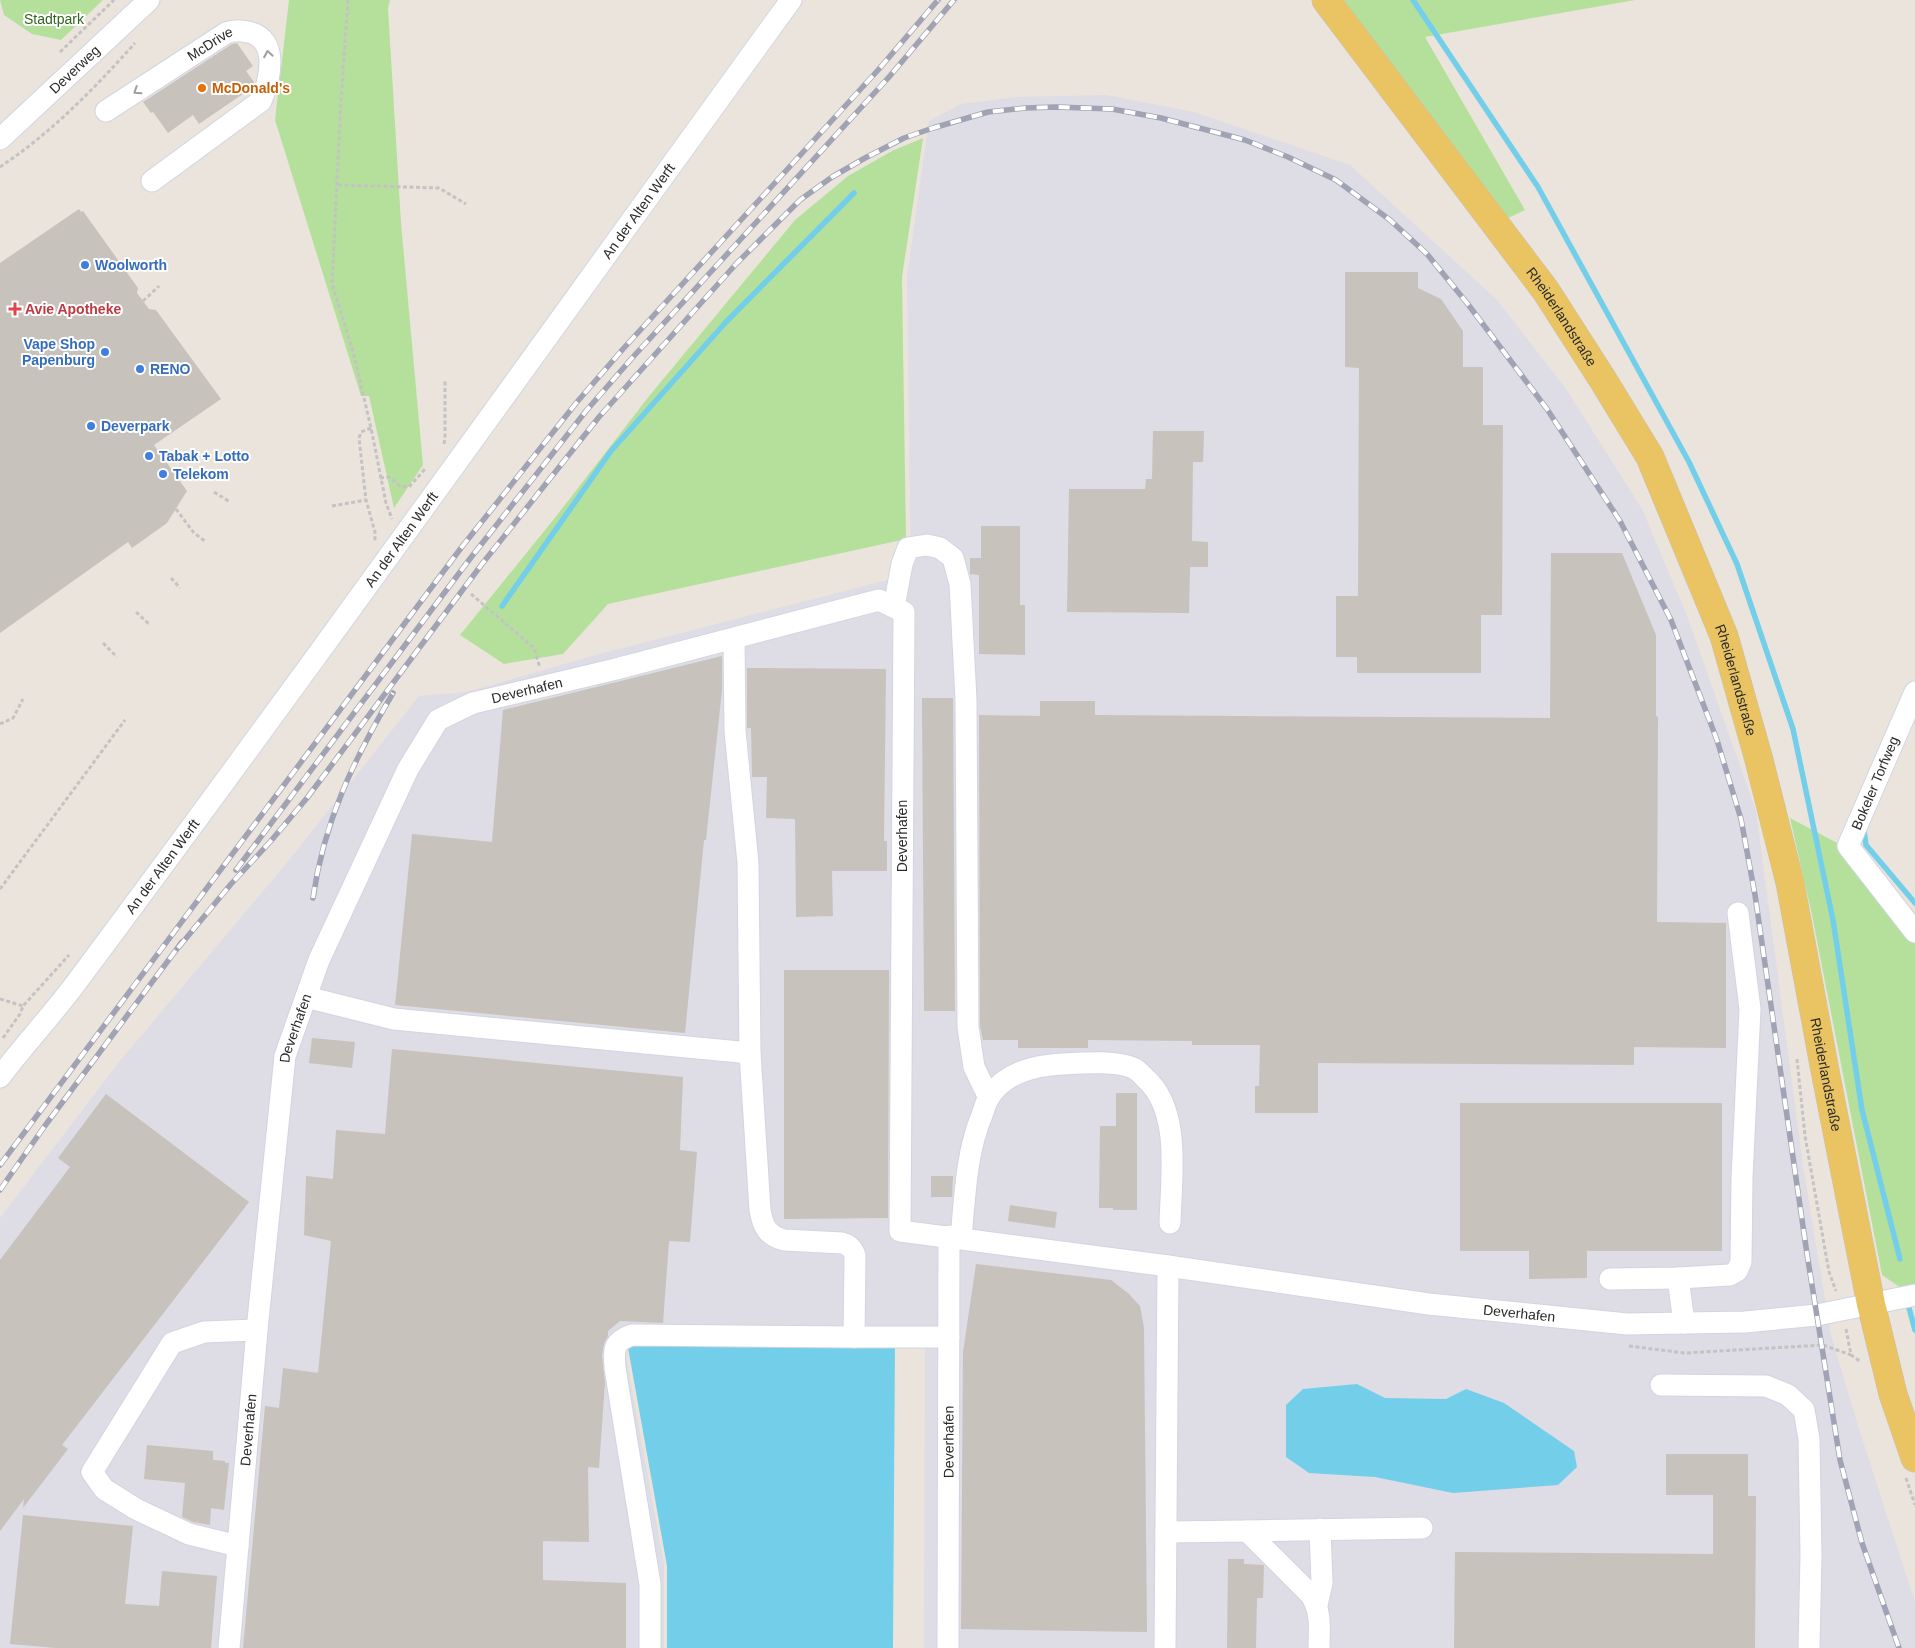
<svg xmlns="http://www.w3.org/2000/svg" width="1915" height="1648" viewBox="0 0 1915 1648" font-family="Helvetica,sans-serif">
  <rect width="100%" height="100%" fill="#ebe4dc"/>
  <path fill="#dedce4" d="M1107 95 1194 112 1350 165 1497 300 1566 389 1642 509 1687 616 1756 811 1803 1166 1831 1335 1859 1429 1915 1602V1648H924L925 1337 623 1340 664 1564V1648H0V1218L119 1062 286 864 419 696 467 692 596 655 911 574 907 277 929 121 961 104 1018 97Z"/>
  <path fill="#b5e09b" d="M0 0H103L61 40 32 34 4 15Z
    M289 0H390L388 8 401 223 423 465 394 508 369 396H361L275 120Z
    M1344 0H1635L1425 37 1525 210 1504 220Z
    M923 138 902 277 906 539 608 604 563 654 504 664 460 635 554 519 650 395 795 220 848 176 892 151Z
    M1790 818 1839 844 1915 936V1286L1901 1288 1882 1275 1812 915Z"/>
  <path fill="#73cfe9" d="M627 1342 895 1343 893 1648H667V1566Z
    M1357 1384 1385 1398 1446 1399 1466 1389 1504 1403 1574 1451 1577 1467 1558 1485 1453 1493 1375 1477 1309 1473 1286 1457V1405L1303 1389Z"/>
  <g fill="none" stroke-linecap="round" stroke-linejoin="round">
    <path stroke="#73cfe9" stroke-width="5.5" d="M1413 0 1538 187 1689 462 1737 564 1793 729 1833 920 1862 1110 1900 1259
      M502 606 611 451 726 322 854 193
      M1864 831 1866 845 1915 903
      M1909 1308 1915 1330"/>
  </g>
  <path fill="#c7c2bb" d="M237 43 253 66 246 71 254 82 253 87 199 124 193 115 168 133 153 112 151 113 143 102 232 44Z
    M79 209 81 212 83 211 138 288 137 293 149 309 156 310 221 399 154 445 187 491 167 523 132 548 128 542 0 633V263Z
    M1345 272H1418V288L1441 299 1463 331V367H1483V425H1503L1502 615H1481V673H1357V657H1336V596H1358L1359 368 1345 367Z
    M1153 431H1204L1203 462H1193L1192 541 1208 542V567H1190L1189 613 1067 612 1069 489H1145L1146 479H1152Z
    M981 526H1020V605H1025V655L979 654V575L970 574V558H981Z
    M1551 553H1622L1656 635V716L1658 717 1657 922 1726 923V1048L1634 1047V1065L1318 1063V1113H1255V1086H1259L1260 1045H1192V1041L1088 1040V1048H1018V1040H983L980 1026 979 715 1040 716V701H1095V715L1550 718Z
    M722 656V690L706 840H704L685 1033 395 1005 412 834 492 842 503 710Z
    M747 668 886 669 884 841H887V871H832L833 916 796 917 795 819 766 818 767 777H752L751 728H747Z
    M922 698H953L955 1011H924Z
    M784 970H889L888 1218 784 1219Z
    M312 1038 355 1042 352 1068 309 1063Z
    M392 1049 683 1077 680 1150 697 1152 690 1242 669 1241 663 1323 620 1321 608 1331V1336L604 1344 602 1356 605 1382 599 1468 588 1467 589 1542 543 1541V1580L626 1583V1648H243L265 1406 279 1408 283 1368 318 1373 331 1241 304 1235 306 1176 333 1179 336 1130 385 1134Z
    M1116 1093H1137V1210H1113V1208H1099L1100 1126H1116Z
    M106 1094 249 1202 62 1445 68 1449 23 1508 24 1499 0 1531V1260L70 1167 58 1158Z
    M1460 1103H1722V1251H1587V1278L1529 1279V1251H1460Z
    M931 1176H953L952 1197H931Z
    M1010 1205 1057 1212 1055 1228 1008 1221Z
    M976 1264 1111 1280 1129 1294 1140 1306 1144 1328 1147 1632 961 1629 963 1352Z
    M147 1445 213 1451V1460L225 1461V1463H229L224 1510 211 1508 210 1525 193 1522 182 1517 185 1483 144 1479Z
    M1666 1454H1748V1496H1756L1755 1648H1454L1455 1552 1713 1554V1495H1666Z
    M23 1515 133 1526 125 1604 159 1606 162 1571 217 1576 211 1648H56L10 1644Z
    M1228 1559H1244V1564L1264 1565 1263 1598H1257L1256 1648H1227Z"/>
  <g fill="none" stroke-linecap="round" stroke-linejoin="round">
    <g stroke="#d1d5e2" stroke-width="23">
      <g id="minor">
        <path id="s1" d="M106 111 226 33C233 30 240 30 248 32 280 38 270 80 261 101L152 181"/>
        <path id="s2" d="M0 139 149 0"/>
        <path d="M894 607 902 564 908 548 927 545 940 548 953 558 960 584 966 700 968 1027 974 1067 989 1098"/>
        <path d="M734 638 735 731 748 863 750 1053 760 1210C763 1227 767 1235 784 1240L842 1243C849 1245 853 1248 855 1256L854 1337H949"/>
        <path d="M1915 692 1848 846 1915 932"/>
        <path d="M306 997 394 1019 750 1053"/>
        <path id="s3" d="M0 1077C24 1045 52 1015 76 983 318 658 553 328 791 0"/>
        <path d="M961 1238C965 1197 966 1153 982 1115 984 1109 986 1102 989 1097 1006 1072 1033 1066 1062 1064 1081 1063 1116 1060 1133 1068 1138 1070 1142 1075 1145 1078 1182 1110 1171 1179 1170 1223"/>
        <path d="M1678 1278 1684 1323"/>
        <path d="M1610 1279 1678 1278 1730 1275 1737 1271 1741 1262 1742 1178 1750 1009 1738 913"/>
        <path d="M1661 1385 1766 1386 1788 1395 1804 1410 1809 1439 1811 1555 1809 1648"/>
        <path d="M1247 1531 1422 1528"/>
        <path d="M1166 1532 1247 1531 1311 1595C1322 1613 1319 1628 1319 1648"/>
        <path d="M238 1546 189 1534 136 1509 104 1489 92 1472 172 1343 204 1332 257 1330"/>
        <path d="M1317 1605 1322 1583 1320 1529"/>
        <path id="s4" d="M229 1648 257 1330 285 1056 319 960 408 769 438 720 473 703 616 669 879 600 904 612 900 1231 1168 1266 1429 1304 1627 1324 1745 1322 1817 1315 1915 1295"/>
        <path d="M650 1648V1584L615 1368C614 1349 612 1342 632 1335L854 1337"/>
        <path id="s5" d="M948 1648 949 1236"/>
        <path d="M1165 1648 1168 1266"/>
      </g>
    </g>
    <g stroke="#c3c3c3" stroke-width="29">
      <g id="major">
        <path id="s6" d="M1326 0 1546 291 1603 380 1650 457 1724 636 1759 760 1790 883 1826 1076 1871 1304 1893 1394 1915 1458"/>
      </g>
    </g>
    <path stroke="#c3c3c3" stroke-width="3" stroke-dasharray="4 2.5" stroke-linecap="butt" d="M348 0 341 101 332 284 354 355 371 428 386 503 392 519
      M60 52 114 0
      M0 167C51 133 94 89 135 43
      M338 185 439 188 466 204
      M143 301 159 286
      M371 428 361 432 359 438 366 500 375 532V541
      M444 444 445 438V381
      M380 478 389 477 400 486 409 487 425 469
      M214 492 230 502
      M332 506 366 500
      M176 509 194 533 206 542
      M171 578 180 588
      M471 594 534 648 540 668
      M136 612 149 624
      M103 643 117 657
      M0 724 13 718 23 699
      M0 889 125 720
      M0 999 23 1006
      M3 1038 20 1014 23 1006 69 955
      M1797 1059 1805 1136 1829 1272 1836 1291
      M1846 1329 1851 1355 1861 1362
      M1629 1346 1685 1353 1823 1345 1851 1355
      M1906 1478 1915 1505"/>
    <use href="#minor" stroke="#fff" stroke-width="21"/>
    <use href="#major" stroke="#eac462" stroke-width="28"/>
    <g stroke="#9fa3b3" stroke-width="5.5">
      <path id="rail" d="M236 870 469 560 586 411 633 357 889 77 954 0
        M313 898C324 821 354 759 393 693
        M178 948 231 884 270 842 307 798 482 564 599 417 736 264 800 200 832 177 865 158 904 138 933 128 988 112 1025 108 1056 107 1112 109 1161 118 1245 140 1288 157 1336 180 1390 220 1427 254 1467 303 1547 409 1620 521 1671 620 1717 740 1741 819 1755 895 1807 1254 1840 1460 1862 1543 1899 1648
        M0 1165 461 548 577 402 623 349 879 69 938 0
        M0 1190 44 1127 182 942"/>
    </g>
    <use href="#rail" stroke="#fff" stroke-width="4" stroke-dasharray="11" stroke-linecap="butt"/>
  </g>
  <defs><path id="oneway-chevron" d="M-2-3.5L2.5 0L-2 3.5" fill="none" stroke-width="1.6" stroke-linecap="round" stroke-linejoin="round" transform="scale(1.25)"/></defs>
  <g stroke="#9f9f9f">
    <use href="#oneway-chevron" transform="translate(268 54) rotate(-100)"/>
    <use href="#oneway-chevron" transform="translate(137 91) rotate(147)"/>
  </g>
  <circle fill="#e8710a" stroke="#fff" stroke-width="2" cx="202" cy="88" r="5"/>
  <g fill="#3f7fe0" stroke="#fff" stroke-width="2">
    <circle cx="85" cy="265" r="5"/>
    <circle cx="105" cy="352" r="5"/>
    <circle cx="140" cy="369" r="5"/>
    <circle cx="91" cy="426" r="5"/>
    <circle cx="149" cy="456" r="5"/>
    <circle cx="163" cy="474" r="5"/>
  </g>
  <path fill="#e0444e" stroke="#fff" stroke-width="2" d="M12.5 301.5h5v5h5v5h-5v5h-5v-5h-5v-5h5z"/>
  <g text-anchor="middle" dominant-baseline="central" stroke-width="4" stroke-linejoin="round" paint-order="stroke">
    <g font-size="14" fill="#2f631d" stroke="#fff">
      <text x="54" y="19">Stadtpark</text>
    </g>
    <g font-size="14" fill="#2a2a2a" stroke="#fff">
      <text stroke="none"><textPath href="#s1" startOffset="124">McDrive</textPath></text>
      <text stroke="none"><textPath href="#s2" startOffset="102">Deverweg</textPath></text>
      <text stroke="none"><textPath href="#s3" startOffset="1076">An der Alten Werft</textPath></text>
      <text stroke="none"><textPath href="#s6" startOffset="395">Rheiderlandstraße</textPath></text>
      <text stroke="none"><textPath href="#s3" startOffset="671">An der Alten Werft</textPath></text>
      <text stroke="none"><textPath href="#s6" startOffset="800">Rheiderlandstraße</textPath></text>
      <text stroke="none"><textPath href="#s4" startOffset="1059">Deverhafen</textPath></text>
      <text transform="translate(1875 783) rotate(-67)">Bokeler Torfweg</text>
      <text transform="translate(902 836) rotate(-90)">Deverhafen</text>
      <text stroke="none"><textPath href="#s3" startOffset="266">An der Alten Werft</textPath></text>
      <text stroke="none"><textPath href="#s4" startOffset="624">Deverhafen</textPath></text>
      <text stroke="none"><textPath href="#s6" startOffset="1205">Rheiderlandstraße</textPath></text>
      <text stroke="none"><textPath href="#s4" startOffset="2694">Deverhafen</textPath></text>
      <text stroke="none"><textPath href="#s4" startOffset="219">Deverhafen</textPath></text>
      <text stroke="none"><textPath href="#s5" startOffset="206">Deverhafen</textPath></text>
    </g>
    <g font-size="14" font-weight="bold" fill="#c56008" stroke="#fff" text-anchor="start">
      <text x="212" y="88">McDonald's</text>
    </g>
    <g font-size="14" font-weight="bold" fill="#366cbe" stroke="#fff" text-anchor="start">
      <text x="95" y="265">Woolworth</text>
      <text x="95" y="344" text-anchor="end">Vape Shop<tspan x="95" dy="16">Papenburg</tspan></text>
      <text x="150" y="369">RENO</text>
      <text x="101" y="426">Deverpark</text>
      <text x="159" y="456">Tabak + Lotto</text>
      <text x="173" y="474">Telekom</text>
    </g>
    <g font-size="14" font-weight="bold" fill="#be3a42" stroke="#fff" text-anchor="start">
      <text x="25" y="309">Avie Apotheke</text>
    </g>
  </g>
</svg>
